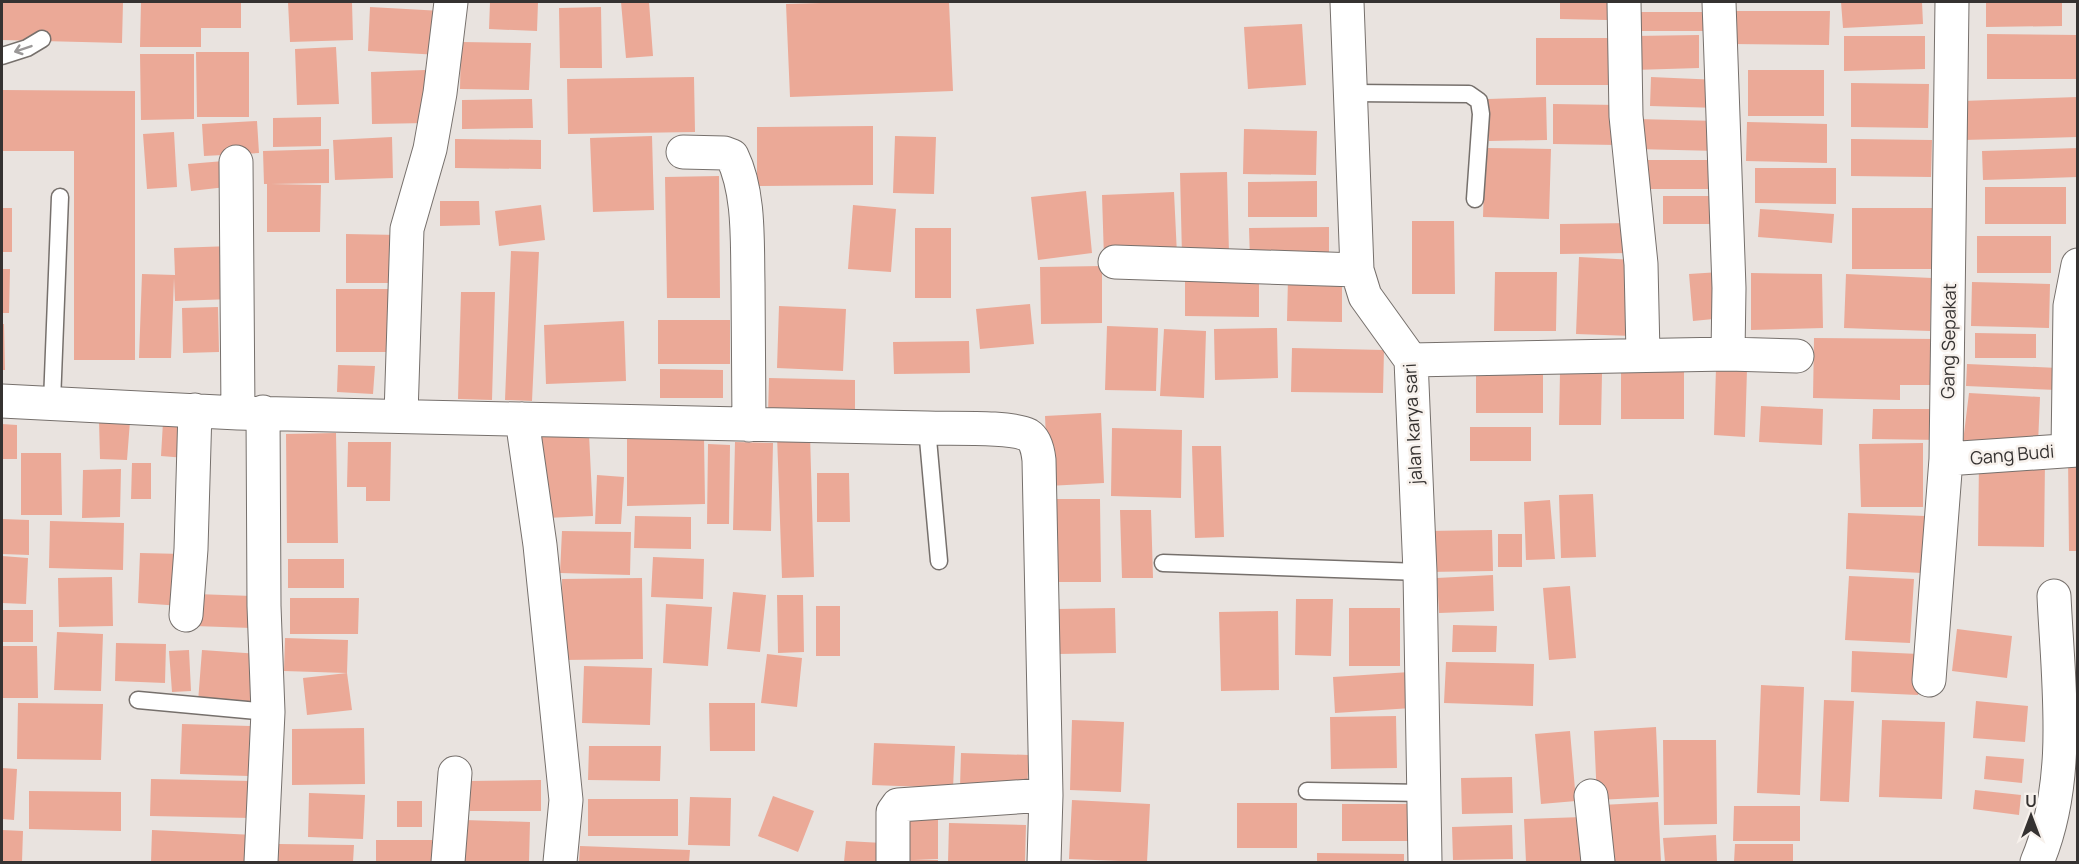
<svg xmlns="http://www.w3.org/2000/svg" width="2079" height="864" viewBox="0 0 2079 864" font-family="Manrope,sans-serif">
  <rect width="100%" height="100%" fill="#e9e3df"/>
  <path fill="#eba997" d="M2 2H123L122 43 2 40Z
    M141 2H241V28H201V47H140Z
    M288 2H352L353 40 290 42Z
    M490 2H538L537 31 489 29Z
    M621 2H649L653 56 626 58Z
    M855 2H949L953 91 790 97 786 4Z
    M1560 2H1608L1607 20 1560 19Z
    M1841 2H1922L1923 24 1843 28Z
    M1986 2H2062V26L1986 27Z
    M370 7 442 11 440 55 368 51Z
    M601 7 602 68H560L559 8Z
    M1731 11H1830L1829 45 1731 44Z
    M1635 12H1707L1706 31H1635Z
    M1302 24 1306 85 1248 89 1244 27Z
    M1987 34 2078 35V79H1987Z
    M1699 35V68L1634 70V36Z
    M1844 36H1925V69L1844 71Z
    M1536 38H1614V85H1536Z
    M461 42 531 43 529 90 460 89Z
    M336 47 339 104 297 105 295 49Z
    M196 52H249V117H197Z
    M140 54H194V119L141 120Z
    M425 70 427 123 372 124 371 72Z
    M1748 70H1824V116H1748Z
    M694 77 695 132 568 134 567 79Z
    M1651 77 1719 80V108L1650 106Z
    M1851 83 1929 84 1928 128 1851 127Z
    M2 90 135 91V360H74V151H2Z
    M1546 97 1547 140 1489 141 1488 99Z
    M2078 97V137L1963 140 1962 101Z
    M532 99 533 128 462 129V100Z
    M1553 104 1618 105 1617 145 1553 144Z
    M321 117V146L273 147V118Z
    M1636 119 1719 121 1718 151 1635 149Z
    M257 121 259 153 204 156 202 124Z
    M1747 122 1827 124V163L1746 161Z
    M873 126V185L757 186V127Z
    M1244 129 1317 131 1316 175 1243 174Z
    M174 132 177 187 147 189 143 134Z
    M652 136 654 210 593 212 590 138Z
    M895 136 936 137 934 194 893 193Z
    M392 137 393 178 335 180 333 140Z
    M455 139 541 140V169L455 168Z
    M1851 139 1932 140 1931 177 1851 176Z
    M1485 148 1551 149 1549 219 1483 217Z
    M2078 148V177L1983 180 1982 151Z
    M329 149V183L271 184 321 185 320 232H267V184H264L263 151Z
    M1644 160H1716V189H1644Z
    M224 161 226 187 191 191 188 164Z
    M1755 168H1836V204L1755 203Z
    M1227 172 1229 254 1182 256 1180 173Z
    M719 176 720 298H667L665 177Z
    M1317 181V217H1248V182Z
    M1985 187H2066V224H1985Z
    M1086 191 1092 253 1038 260 1031 197Z
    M1174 192 1177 255 1104 258 1102 195Z
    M1663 196H1715V224H1663Z
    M440 201H479L480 225 440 226Z
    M541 205 545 240 499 246 495 211Z
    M853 205 896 209 891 272 848 269Z
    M2 208H12V252H2Z
    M1852 208H1938V269H1852Z
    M1760 209 1834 214 1832 243 1758 237Z
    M1412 221H1454L1455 294H1412Z
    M1631 223V253L1560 254V224Z
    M1329 227V260L1250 261 1249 228Z
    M915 228H951V298H915Z
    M346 234 399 235V283H346Z
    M1977 236H2051V273H1977Z
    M232 246 233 299 175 301 174 278 171 358H139L142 274 175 275 174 248Z
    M511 251 539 252 532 401 505 400Z
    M1579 257 1635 260 1632 336 1576 334Z
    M1102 266V323L1041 324 1040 267Z
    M2 269H10L9 313H2Z
    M1495 272H1557L1556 331H1494Z
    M1720 272 1724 318 1693 321 1689 274Z
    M1751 273 1822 274 1823 328 1751 330Z
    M1846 274 1932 278 1930 331 1844 328Z
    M1185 277H1259V317L1185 316Z
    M1288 277 1342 278V322L1287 321Z
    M1972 282 2050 284 2049 328 1971 326Z
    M336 289H395V352H336Z
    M461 292H495L492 400 458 399Z
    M1030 304 1034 344 980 349 976 309Z
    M779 306 846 309 843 371 777 368Z
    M218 307 219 352 183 353 182 308Z
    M658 320H730V364H658Z
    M624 321 626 381 546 384 544 325Z
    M2 324H4L5 370H2Z
    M1107 326 1158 328 1156 391 1105 390Z
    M1277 328 1278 378 1215 380 1214 329Z
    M1164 329 1206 331 1204 398 1160 396Z
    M1975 333 2036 334V358H1975Z
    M1814 338 1936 339V385H1900V400L1813 398Z
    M969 341 970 373 894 374 893 342Z
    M1292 348 1384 350 1383 393 1291 392Z
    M1621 360H1684V419H1621Z
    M1476 361H1543V413H1476Z
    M1967 364 2058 368 2057 390 1966 386Z
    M338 365 375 366 373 394 337 392Z
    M1716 368 1747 369 1745 437 1714 435Z
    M660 369 723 370V398H660Z
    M1560 372 1602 373 1601 425H1559Z
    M769 378 855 380V416L768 414Z
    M1969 393 2040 397 2038 444 1963 442Z
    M1761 406 1823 409 1822 445 1759 442Z
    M1873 409H1942L1941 440 1872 439Z
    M1101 413 1104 483 1048 486 1045 416Z
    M99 421H130L127 460 100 459Z
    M163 422 188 423 186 458 161 456Z
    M2 424 17 425V459H2Z
    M1470 427H1531V461H1470Z
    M1112 428 1182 430 1181 498 1111 496Z
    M336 433 338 543H287L286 434Z
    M589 434 593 516 545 518 541 437Z
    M810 434 814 577 782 578 777 435Z
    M627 436 704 437 705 504 627 506Z
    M348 442H391L390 501H366V487H347Z
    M735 442 773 443 771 531 733 530Z
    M1923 443V507H1861L1859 444Z
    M708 444 730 445 729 524H707Z
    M1192 446H1221L1224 537 1195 538Z
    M21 453H61L62 515H21Z
    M2068 455H2078V551H2069Z
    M1979 459 2045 461 2044 547 1978 546Z
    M132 463H151V499H131Z
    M121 469 120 517 82 518 83 470Z
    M817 473H849L850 522H817Z
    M597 475 624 477 621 524H595Z
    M1593 494 1596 557 1561 558 1559 495Z
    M1049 499H1100L1101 582H1050Z
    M1550 500 1555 559 1526 560 1524 502Z
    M1120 510H1151L1153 578H1122Z
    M1848 513 1925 516 1922 573 1846 569Z
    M635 516 691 517V549L634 548Z
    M2 519 29 520V555L2 554Z
    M50 521 124 523 123 570 49 568Z
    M1492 530 1493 571 1426 572V531Z
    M562 531 631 532 630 575 560 573Z
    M1498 534H1522V567H1498Z
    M140 553 184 554 182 606 138 603Z
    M2 556 28 558 26 604 2 603Z
    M653 557 704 559 703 599 651 597Z
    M288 559H344V588H288Z
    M1493 575 1494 611 1439 613 1437 578Z
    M1849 576 1914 579 1910 643 1845 640Z
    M112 577 113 626 59 627 58 578Z
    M642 578 643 659 563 660 562 579Z
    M1570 586 1576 658 1549 660 1543 588Z
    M733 592 766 595 760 652 727 649Z
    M196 594 252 596 251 628 195 626Z
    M777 595H803L804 652 778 653Z
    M290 598H359L358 634H290Z
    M1296 599H1333L1331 656 1295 655Z
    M666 604 712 607 708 666 663 663Z
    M816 606H840V656H816Z
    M1115 608 1116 653 1058 654 1057 609Z
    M1349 608H1400V666H1349Z
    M2 610H33V642H2Z
    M1278 611 1279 690 1221 691 1219 612Z
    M1453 625 1497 626 1496 652H1452Z
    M1957 629 2012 636 2007 678 1952 671Z
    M57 632 103 634 101 691 54 690Z
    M285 638 348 640 347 673 284 671Z
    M116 643 166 644 165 683 115 681Z
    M2 646H37L38 698H2Z
    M189 650 191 691 172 692 169 651Z
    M202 650 260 654 256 706 198 702Z
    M1852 651 1919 654 1918 695 1851 692Z
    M767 654 802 658 797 707 761 703Z
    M1446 662 1534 664 1533 706 1444 703Z
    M584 666 652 668 650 725 582 723Z
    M1410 672 1412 708 1335 713 1333 677Z
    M347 673 352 710 307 715 303 678Z
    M1761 685 1804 687 1800 795 1757 793Z
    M1824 700 1854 701 1849 802 1820 801Z
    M1976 701 2028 706 2025 742 1973 738Z
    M18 703 103 704 101 760 17 759Z
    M709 703H755V751H710Z
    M1396 716 1397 768 1331 769 1330 717Z
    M1072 720 1124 722 1121 792 1070 790Z
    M1882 720 1945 722 1942 799 1879 797Z
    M182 724 250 726 249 776 180 774Z
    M1656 727 1659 797 1597 800 1594 731Z
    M364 728 365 784 292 785V729Z
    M1570 731 1576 801 1541 804 1535 734Z
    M1663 740H1716L1717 824 1664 825Z
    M874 743 955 746 953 788 872 785Z
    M589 746H661L660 781 588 780Z
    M961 753 1029 755 1027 789 960 787Z
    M1986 756 2024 759 2022 783 1984 779Z
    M2 768 17 769 14 820 2 819Z
    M1512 777 1513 813 1462 814 1461 778Z
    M151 779 252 781 251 818 150 816Z
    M541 780V811H470L469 781Z
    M1975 790 2021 795 2019 815 1973 809Z
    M29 791 121 792V831L29 829Z
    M309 793 365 795 363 839 308 837Z
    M773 796 814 811 798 852 758 836Z
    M690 797 731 798 730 846 688 845Z
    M588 799H678V836H588Z
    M1072 800 1150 804 1147 862 1069 859Z
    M397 801H422V827H397Z
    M1658 802 1661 862H1605L1602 805Z
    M1237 803H1297V848H1237Z
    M1342 804H1411V841H1342Z
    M1734 806H1800V841H1733Z
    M900 808H938V859H914L938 860V862H900Z
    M1583 817 1585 862H1526L1524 819Z
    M464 820 530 822 529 862H463Z
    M949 823 1026 825 1025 862H948Z
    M1512 825 1513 859 1453 860 1452 827Z
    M2 830 23 831 22 862H2Z
    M152 830 254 835 253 862H151Z
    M1716 835 1717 862H1665L1663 838Z
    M376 840H432V862H376Z
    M846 841 883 843 882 862H844Z
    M279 844 354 845 353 862H278Z
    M1735 844H1793V862H1734Z
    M580 846 690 850 689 862H579Z
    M1317 853 1404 854V862H1317Z"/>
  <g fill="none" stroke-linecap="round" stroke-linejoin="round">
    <g stroke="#76706c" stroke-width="19">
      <path id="lane" d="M2 56 27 48 42 39
        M1351 93 1469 94 1479 101 1481 114 1475 199
        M52 402 60 197
        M927 428 939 561
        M1163 563 1420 572
        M138 700 268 712
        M1307 791 1424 793"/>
    </g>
    <g stroke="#76706c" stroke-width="35">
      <path id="street" d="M1347 2 1357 270 1365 296 1411 360 1420 572 1425 862
        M1624 2 1626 116 1641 264 1643 354
        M683 152 724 153 732 156C750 193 747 243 748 283 748 330 749 377 749 425
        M236 162 238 413
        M1115 262 1357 270
        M1728 354 1797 356
        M1411 360 1728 354 1729 288 1719 2
        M2 401 238 413 927 428C949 429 1011 426 1028 435 1036 440 1038 451 1039 460L1046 795 898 805 893 812V862
        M401 415 407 229 430 149 440 93 451 2
        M522 419 540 545 566 800 560 862
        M2068 450 2070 306 2078 265
        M1946 459 2078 450
        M186 615 191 549 195 410
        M1929 680 1946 459 1952 2
        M1591 796 1598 862
        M261 862 268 712 264 606 263 412
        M448 862 455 773
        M1044 862 1046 795
        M2037 862C2072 780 2058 683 2054 596"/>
    </g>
    <use href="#lane" stroke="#fff" stroke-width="16"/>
    <use href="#street" stroke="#fff" stroke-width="33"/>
  </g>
  <defs><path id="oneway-shaft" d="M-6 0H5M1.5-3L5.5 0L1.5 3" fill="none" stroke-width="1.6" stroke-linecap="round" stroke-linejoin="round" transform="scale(1.5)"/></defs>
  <use stroke="#9a9898" href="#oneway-shaft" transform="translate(23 49) rotate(161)"/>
  <g text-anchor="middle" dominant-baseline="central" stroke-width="5" stroke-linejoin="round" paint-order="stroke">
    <g font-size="18" fill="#353231" stroke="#f7f1ec">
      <text transform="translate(1948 341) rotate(-89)">Gang Sepakat</text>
      <text transform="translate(1412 424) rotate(-93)">jalan karya sari</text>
      <text transform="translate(2012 454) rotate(-5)">Gang Budi</text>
    </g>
  </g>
  <rect width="2079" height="864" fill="none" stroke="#353231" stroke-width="6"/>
  <g transform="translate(2031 816)" stroke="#f7f1ec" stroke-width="4.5" paint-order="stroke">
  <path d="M0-4.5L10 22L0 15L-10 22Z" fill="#353231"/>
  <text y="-9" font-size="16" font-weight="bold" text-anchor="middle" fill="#353231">U</text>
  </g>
</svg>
